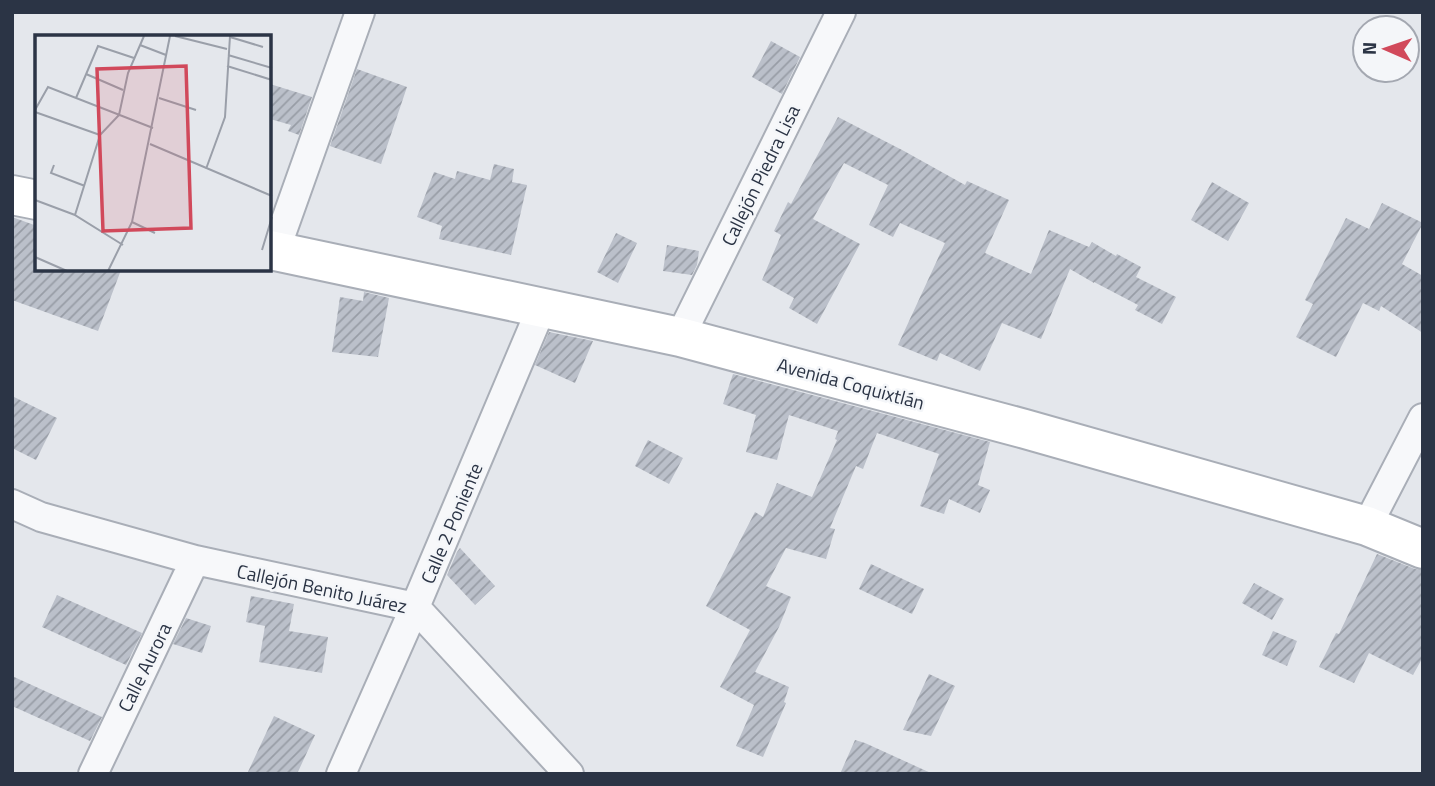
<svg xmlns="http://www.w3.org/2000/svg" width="1435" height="786" viewBox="0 0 1435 786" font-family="'Titillium Web',sans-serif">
  <defs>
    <pattern id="building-hatch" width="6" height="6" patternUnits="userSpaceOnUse" patternTransform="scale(1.75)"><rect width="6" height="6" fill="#bbc0ca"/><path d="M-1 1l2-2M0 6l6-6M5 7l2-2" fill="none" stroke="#989da6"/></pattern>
  </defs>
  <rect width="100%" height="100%" fill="#e4e7ec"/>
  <path fill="url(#building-hatch)" d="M771 41 800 57 782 94 752 77Z
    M357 69 407 87 381 164 330 146Z
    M270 84 312 97 299 135 288 131 291 125 270 119Z
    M838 117 904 151 965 185 967 181 1009 200 985 253 1031 274 1049 230 1089 247 1092 242 1116 256 1117 254 1141 267 1136 277 1176 297 1162 324 1135 310 1138 305 1094 282V283L1070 269 1041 339 1002 323 980 371 940 353 937 361 898 345 945 243 900 223 893 237 869 225 888 185 844 163 813 219 860 244 817 324 789 308 794 298 762 280 781 235 774 231 788 202 791 204Z
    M494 164 514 169 512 182 527 185 511 255 439 239 442 226 417 217 434 172 455 179 457 171 490 180Z
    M1212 182 1249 203 1228 241 1191 220Z
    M1382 203 1423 223 1402 264 1423 276V333L1381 306 1379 311 1363 303 1336 357 1296 337 1313 304 1305 300 1346 218 1369 229Z
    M12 217 37 226V270H121L98 331 12 300Z
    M616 233 637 243 618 283 597 272Z
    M667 245 699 251 697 265 692 275 663 271Z
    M364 292 389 298 378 357 332 352 340 297 363 301Z
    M549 332 593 341 575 383 535 365Z
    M733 374 990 442 978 485 990 490 980 513 949 499 944 514 920 506 939 454 877 433 863 469 856 466 830 528 835 529 826 559 786 548 766 586 791 597 779 627 755 672 789 687 784 702 786 703 763 757 736 746 754 705 720 687 750 630 706 606 755 512 763 517 777 483 812 497 837 440 835 439 838 431 789 415 777 460 746 452 756 415 723 404Z
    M12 396 57 418 36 460 12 448Z
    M648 440 683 458 669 484 635 466Z
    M460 548 495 586 475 605 447 575 457 552Z
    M1377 554 1415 569 1423 570V657L1413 675 1369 653 1354 683 1319 667 1336 633 1339 634Z
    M871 564 924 589 912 614 859 589Z
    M1254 583 1284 599 1272 620 1242 603Z
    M57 595 142 633 126 665 42 627Z
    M251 596 294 604 289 631 328 637 322 673 259 662 265 626 246 622Z
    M186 618 211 626 202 653 173 644Z
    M1273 631 1297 641 1287 666 1262 655Z
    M929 674 955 686 931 736 903 730Z
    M12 676 102 717 90 741 12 706Z
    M274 716 315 735 297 774H247Z
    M855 740 865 743 933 774H840Z"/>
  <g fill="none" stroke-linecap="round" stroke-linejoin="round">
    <g stroke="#a9aeb7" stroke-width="32">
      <path id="street" d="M275 251 360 12
        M680 337 841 12
        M12 504 41 517 195 560 415 607 569 774
        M1367 526 1423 418
        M93 774 195 560
        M341 774 415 607 541 309"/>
    </g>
    <g stroke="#a9aeb7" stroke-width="42">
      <path id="secondary" d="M12 195 37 200
        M270 250 680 337 1025 429 1367 526 1423 549"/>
    </g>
    <use href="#street" stroke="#f7f8fa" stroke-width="28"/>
    <use href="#secondary" stroke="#fff" stroke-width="38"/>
  </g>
  <g text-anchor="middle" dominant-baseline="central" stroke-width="5" stroke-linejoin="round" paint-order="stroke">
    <g font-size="19" fill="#2b3445" stroke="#f4f6f9">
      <text transform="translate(760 175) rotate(-64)">Callejón Piedra Lisa</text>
      <text transform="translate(851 383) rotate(15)">Avenida Coquixtlán</text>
      <text transform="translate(451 523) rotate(-67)">Calle 2 Poniente</text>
      <text transform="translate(322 588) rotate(12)">Callejón Benito Juárez</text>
      <text transform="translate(144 667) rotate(-64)">Calle Aurora</text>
    </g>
  </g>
  <g transform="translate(35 35)">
    <rect width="236" height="236" fill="#e4e7ec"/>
    <path fill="none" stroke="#9a9fa9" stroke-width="2" d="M140 1 192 14M195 2 228 12M105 10 131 20M193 20 237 33M192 31 237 45M51 39 88 55M41 63 63 11 99 23M124 63 161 75M0 75 13 52 118 93M0 77 65 100M115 109 237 161M19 130 16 138 50 151M171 134 190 82 195 1M0 165 40 180M97 187 120 198M88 210 40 180 65 100 84 80 93 38 109 1M227 215 237 182M0 222 32 236M73 236 97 187 135 1"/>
    <path fill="#d1495b" fill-opacity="0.15" stroke="#d1495b" stroke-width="3.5" d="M151 31 156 193 68 196 62 34Z"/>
    <rect width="236" height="236" fill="none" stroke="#2b3445" stroke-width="3.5"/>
  </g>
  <rect width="1435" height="786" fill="none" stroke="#2b3445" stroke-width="28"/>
  <g transform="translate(1386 49) rotate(272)"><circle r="33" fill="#f4f6f9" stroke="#a4a8b1" stroke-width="2"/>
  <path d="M0-5L12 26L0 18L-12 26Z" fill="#d1495b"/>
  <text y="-10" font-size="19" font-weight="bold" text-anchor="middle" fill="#2b3445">N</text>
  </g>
</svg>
